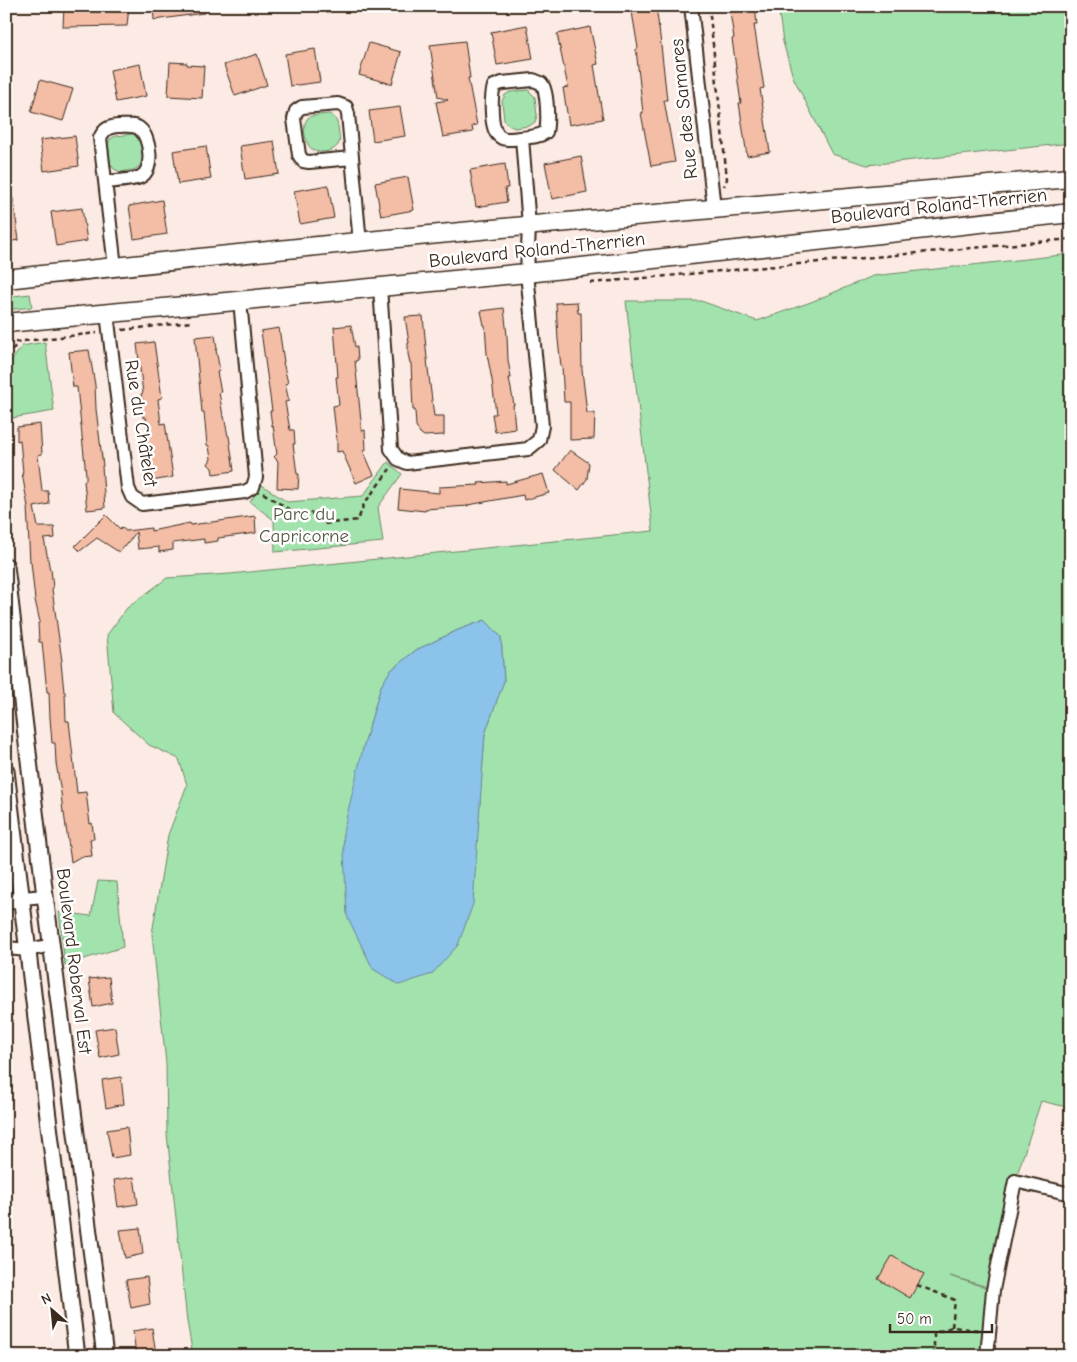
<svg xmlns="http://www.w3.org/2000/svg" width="1077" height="1362" viewBox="0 0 1077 1362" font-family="'Comic Neue',sans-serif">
  <rect width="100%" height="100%" fill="#fbebe4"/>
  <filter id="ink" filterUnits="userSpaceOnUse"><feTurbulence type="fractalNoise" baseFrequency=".02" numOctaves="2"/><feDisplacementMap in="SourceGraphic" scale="10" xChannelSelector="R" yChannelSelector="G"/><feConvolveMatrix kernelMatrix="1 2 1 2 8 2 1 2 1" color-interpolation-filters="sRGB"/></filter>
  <g filter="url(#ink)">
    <path fill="#a2e3ad" stroke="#6e8666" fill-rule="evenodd" d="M778 6H1071V143L867 165 832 154 793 77 783 42Z
      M528 90 535 97 537 116 535 122 529 126 515 128 508 125 504 120 502 101 505 95 510 92Z
      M330 114C338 119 338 126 339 134 340 138 340 142 338 145 333 152 319 154 313 150 305 145 301 125 308 118 313 114 324 115 330 114Z
      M133 134 140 141 143 160 141 165 134 170 120 172 114 169 110 163 108 144 110 139 116 136Z
      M1071 254V1108L1041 1101 1015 1181 991 1288 950 1276 993 1290 987 1356H193L187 1321 167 1134 166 1063 152 934 168 835 187 785 179 759 149 745 114 713 107 635 127 608 167 578 230 574 653 531 626 301H701L757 321 811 302 873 276ZM485 620 501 637 504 680 485 734 479 810 363 748 381 686 390 671 416 650 458 630Z
      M30 294 32 307 6 310V297Z
      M45 342 54 411 6 419V369L22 346Z
      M388 462 402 474 378 507 383 542 275 552 274 520 250 502 262 485 287 502 363 496Z
      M98 881 117 882 123 947 65 965 59 912 91 916Z"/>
    <path fill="#8cc3ea" stroke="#6c8698" d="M485 620 501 637 504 681 485 734 473 904 458 945 432 974 399 985 373 969 347 916 343 832 363 748 381 686 390 671 416 650 458 630Z"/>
    <path fill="#f3bda6" stroke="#3b2a1e" d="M64 6H129L127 26 63 27Z
      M153 6H203L204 13 154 20Z
      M631 6H656L660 36 667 100H664L675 162 651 166 641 113H643L636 49 638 48Z
      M729 6H755L757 25H754L764 88 760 89 770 152 747 156 739 103H741L732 39 734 38Z
      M527 25 533 59 497 65 491 32Z
      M590 27 598 64 594 65 603 119 569 125 563 88 568 87 557 34Z
      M465 41 470 78H468L477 125 472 126 473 132 443 137 436 102 448 100 438 97 430 45Z
      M369 43 401 52 392 84 359 75Z
      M315 49 320 82 290 86 285 54Z
      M257 54 267 85 235 96 224 65Z
      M170 62 187 63V65L204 66 202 98 168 96Z
      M140 64 146 96 116 102 110 70Z
      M40 80 73 89 63 121 31 112Z
      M400 107 405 136 373 141 369 111Z
      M75 136 79 166 44 171 40 140Z
      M274 141 279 174 245 179 240 146Z
      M206 146 211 179 178 184 173 151Z
      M581 156 587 192 552 199 545 163Z
      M505 164 508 188H505L507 202 476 207 470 170Z
      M408 177 414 210 381 216 375 183Z
      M328 185 334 218 300 224 294 191Z
      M6 198H13L19 240 6 242Z
      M162 200 167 234 134 239 129 206Z
      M82 208 87 241 56 246 51 212Z
      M577 302 578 313H581L582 370 587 413H595L594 439 570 440V402H564L562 366H561L558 340 556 303Z
      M504 308 507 336 508 360 511 378H509L514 405H513L515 429 495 432 492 414H496L492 380 487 354 485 325H484L481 311Z
      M423 316 428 369 434 416H444V435L424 436 420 433 416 426 415 410H413L411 363H410L408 354V343H409L405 317Z
      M351 325 355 347H357L358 360 355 361 362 431 365 430 366 450H363L374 475 356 483 342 451 337 452V441L333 406 339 405 336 377H338L334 327Z
      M279 328 284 362H283L288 383 285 384 289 401 285 402 290 430H294L295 444H293L297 474H299L298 489 277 488 278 461 274 457 277 454 276 448 273 425 272 426 270 411H272L261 331Z
      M215 335 217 349 216 350 220 371 217 372 221 392H219L223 416H224L228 436H229L234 471 213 474 212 468 208 464 211 459 209 446 207 445 204 412H202L195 337Z
      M154 342 162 398 158 399 161 424 165 423 173 477 152 481 147 446H148L146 417 143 418 142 401 141 394 143 393 137 344Z
      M89 350 95 385 96 409 103 466H102L105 508 87 510 84 481 86 480V475L77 387H73L69 352Z
      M40 424 42 454 38 455 42 491H48L49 504 34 507 38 527H54L55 538 44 539 50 570 51 569 53 588 52 589 62 661 61 662 64 692H65L66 721H69L77 793 86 792 90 824 92 823 94 839H90L92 856 80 857 71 862 64 813H63L61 793 56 763 55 743H52L50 718 49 692H47L42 642H39L38 623 40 622 35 600 31 562H30L27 507H28L22 473H23L20 440 17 441V427Z
      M570 450 589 463 587 479 579 490 555 470Z
      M543 474 549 493 524 500 523 495 468 505V506L425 509V511L398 508 400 489 439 493V487L479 485 478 483 506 481V484Z
      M106 515 120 529 121 527 126 531 151 528V531L190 523 191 525 255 516 256 533 218 538V541L204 543V539L173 543V550L159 552V547L138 549 136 532 125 547 124 546 119 552 97 538 80 551 75 546Z
      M109 977 112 1003 93 1007 89 979Z
      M115 1027 119 1054 100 1058 95 1030Z
      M121 1077 124 1104 106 1108 102 1080Z
      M127 1127 130 1155 112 1158 107 1130Z
      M134 1177 138 1204 118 1207 114 1180Z
      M140 1228 143 1254 125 1258 120 1230Z
      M892 1256 924 1274 910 1298 878 1279Z
      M147 1277 150 1304 131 1308 126 1280Z
      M152 1328 156 1354 136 1356 133 1331Z"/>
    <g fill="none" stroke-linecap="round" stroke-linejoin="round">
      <g stroke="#3b2a1e" stroke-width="16">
        <path id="minor" d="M691 6 714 208
          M533 80C534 80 540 83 541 83 548 89 548 123 546 132 539 137 530 137 520 138 513 139 503 141 498 135 490 127 491 96 494 86L502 83Z
          M352 158 309 162 303 161 299 155 294 119 296 111 302 107 338 104 346 107 348 114 360 243
          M106 182C114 181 134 180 140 177 155 171 150 137 140 129 135 124 125 126 118 126 108 127 104 129 100 138L115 267
          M380 287 391 449 398 459 407 463 528 449 539 440 542 426 527 273 529 226 522 138
          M107 313 128 488 132 497 142 504 245 492 253 487 256 477 240 300
          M6 904 22 898 45 896
          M6 948 28 950 52 945
          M987 1356 993 1290 1015 1181 1071 1194"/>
      </g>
      <g stroke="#3b2a1e" stroke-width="19">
        <path id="tertiary" d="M6 566 45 896 105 1356
          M6 771 77 1356"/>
      </g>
      <g stroke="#3b2a1e" stroke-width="21">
        <path id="secondary" d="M6 279C360 239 716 208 1071 178
          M6 323 527 273 1071 213"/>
      </g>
      <path stroke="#3b2a1e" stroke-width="2.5" stroke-dasharray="5 4" stroke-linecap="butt" d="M709 6 727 179 724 186
        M590 283 1071 239
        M122 330 191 322
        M6 343 97 333
        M6 357 19 342
        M263 493 295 513 310 512 324 524 358 520 364 504 390 469
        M917 1285 955 1300 952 1327
        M934 1356V1333L952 1327 978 1330"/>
      <use href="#minor" stroke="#fff" stroke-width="12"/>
      <use href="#tertiary" stroke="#fff" stroke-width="15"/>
      <use href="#secondary" stroke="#fff" stroke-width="18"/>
    </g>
  </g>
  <g text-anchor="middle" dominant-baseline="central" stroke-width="5" stroke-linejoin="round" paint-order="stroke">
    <g font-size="19" fill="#3b2a1e" stroke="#fff">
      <text transform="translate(684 109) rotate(-96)">Rue des Samares</text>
      <text transform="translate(939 206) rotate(-6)">Boulevard Roland-Therrien</text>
      <text transform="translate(537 250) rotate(-6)">Boulevard Roland-Therrien</text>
      <text transform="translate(141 423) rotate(81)">Rue du Châtelet</text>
      <text transform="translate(74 961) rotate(83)">Boulevard Roberval Est</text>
    </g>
    <g font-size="19" fill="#555842" stroke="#fff">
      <text x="304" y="514">Parc du<tspan x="304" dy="22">Capricorne</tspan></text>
    </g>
  </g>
  <rect width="1077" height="1362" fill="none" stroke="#fff" stroke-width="25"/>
  <rect x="12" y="12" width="1052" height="1337" fill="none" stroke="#3b2a1e" stroke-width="2" filter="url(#ink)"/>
  <g transform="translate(52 1310) rotate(333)" stroke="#ffffff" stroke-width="4" paint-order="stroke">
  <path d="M0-4L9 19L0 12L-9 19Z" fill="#3b2a1e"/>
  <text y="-8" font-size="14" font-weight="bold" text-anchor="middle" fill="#3b2a1e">N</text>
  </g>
  <path d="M890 1324v8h102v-8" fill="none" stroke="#3b2a1e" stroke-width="2.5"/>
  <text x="897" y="1324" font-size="15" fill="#3b2a1e" stroke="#ffffff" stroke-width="4" paint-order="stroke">50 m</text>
</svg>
